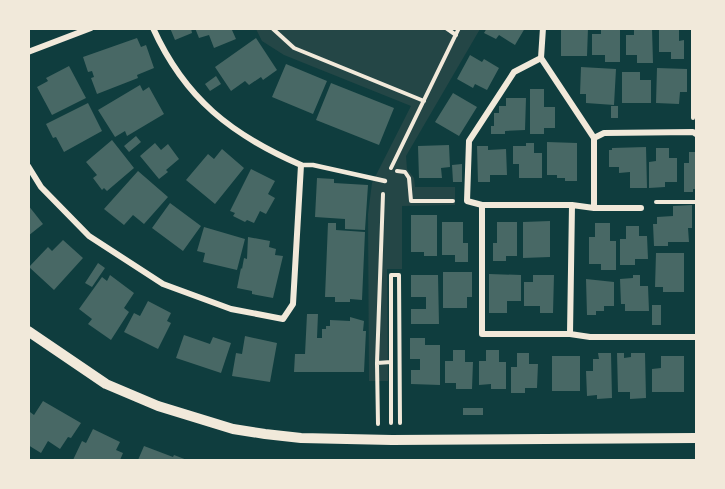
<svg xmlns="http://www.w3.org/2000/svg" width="725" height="489" viewBox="0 0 725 489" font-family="'Space Grotesk',sans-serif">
  <rect width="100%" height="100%" fill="#0f3d3e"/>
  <path fill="#244646" d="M256 29H450L447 36 451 29H480L406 156 407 169 414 178 415 187H455V205L402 206V269H387L388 381H369L368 214 372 183 411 106 284 55 262 41Z"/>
  <path fill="#486865" d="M170 28H191L192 33 175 40Z
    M195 28H236L232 30 236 39 214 48 209 35 199 38Z
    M487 28H525L515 45 499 35 496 39 484 33Z
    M561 28H588L587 56H561Z
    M601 28H620V62H605V55H592V34H601Z
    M634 28H652L653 63H637V55H626V35H634Z
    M659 28H679V41L684 40V59H671V52H659Z
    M137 38 141 47 146 45 154 68 137 75 138 78 97 94 91 78 94 77 92 71 88 72 83 57Z
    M256 38 277 70 263 80 261 77 249 85 245 81 231 91 215 67Z
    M470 55 482 62 484 59 499 68 487 90 475 84 473 88 457 79Z
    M286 64 327 81 313 114 272 97Z
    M69 66 86 98 52 115 37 87 48 81 46 78Z
    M581 67 616 69 614 105 586 103V94H580Z
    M657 68 687 69V92H680L679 104 656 103Z
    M622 72H640V80H651V103H622Z
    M216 76 221 84 210 91 205 84Z
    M331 83 394 108 379 145 316 120Z
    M140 85 143 91 149 87 164 114 127 136 125 131 115 137 98 110Z
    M530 89H544V107H555V128H544V134H530Z
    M453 93 477 107 459 136 435 122Z
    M506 98H526L525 130 505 131V134H491V126H494V113H499V106H506Z
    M88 103 102 131 64 152 56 137 53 138 46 124Z
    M611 106H618V118H611Z
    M136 136 141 142 129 152 124 146Z
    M112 140 134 168 107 191 104 188 102 190 93 178 97 175 86 162Z
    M547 142 577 143V181H565V178H557V175H547Z
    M155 143 161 150 168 144 179 159 166 170 168 172 159 179 140 156Z
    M526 143H534V153H542V178H519V164H513V146H526Z
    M449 145 450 167 441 168 442 178H419L418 146Z
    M477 146H488V150L506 149 507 175H490V182H478Z
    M646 147 647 188H630V172L619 173V167H609V150H612V148Z
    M656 148H669V158H677V182H665V187L649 188V162L656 161Z
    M222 149 244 168 215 204 186 180 208 154 214 159Z
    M689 152H696V189H693V192H684V163H689Z
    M462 164V182H453L452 165Z
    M251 169 275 181 268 194 275 198 266 214 260 211 254 223 247 220 245 222 233 216 235 213 230 211Z
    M138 171 168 197 144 224 133 215 124 225 104 209Z
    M317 178 334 179V183L368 185 365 230 345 229V219L315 217Z
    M170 203 201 226 183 251 152 228Z
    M28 205 43 224 28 236Z
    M692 205V228H688L689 242H668V246H654L653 224H657V217L673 216V206Z
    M411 215H437V256H424V252H411Z
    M550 221V257L523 258V222Z
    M442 222H463V243H468V262H455V255H442Z
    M497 222H517V256H506V261H493V243H497Z
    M328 223H336V230L365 232 362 300 350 299V302H335V297H325Z
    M595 223H610V241H616V270H601V264H589V237H595Z
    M626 226H639V236H647L648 259H635V265H620V239H626Z
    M204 227 245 239 237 270 203 262 205 253 197 251Z
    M248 237 270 241 269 247 276 249 275 255 283 256 273 298 252 294V291L237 288 241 268 242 269 244 258 247 259Z
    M63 240 83 258 54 290 29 267 48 247 52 251Z
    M656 253H684V292H663V287H655Z
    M98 263 105 268 92 287 85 283Z
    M443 272H472V297H467V308H443Z
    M489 274 521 275V301H507V313H489Z
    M110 275 134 293 124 308 129 312 111 340 88 324 92 319 79 309 102 277 107 281Z
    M411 275H438L439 324H411V309H426V297H411Z
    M533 275H554L553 313H540V306H524V282H533Z
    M633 275H640V286H648L649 311H625V304H621L620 279 633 278Z
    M586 279 614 282V306H604V311H596V315H587Z
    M148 301 171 313 167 321 171 323 158 349 124 332 134 313 140 316Z
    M652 305H661V325H652Z
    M307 314H318L317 338H322V329H326V326H330V320L350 321V317L364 321 363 331H366L364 372H294L295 354H305Z
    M184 335 210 344 213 337 231 343 221 373 176 358Z
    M245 336 277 343 270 382 232 376 236 353 242 354Z
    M410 338H425V345H440V385L411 384V370H420V359H410Z
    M453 350H465V362H473L472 389H456V383H445V361H453Z
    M486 350H499V362H506V389H491V384L479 385V361H486Z
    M517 353H529V364H538L537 388H525V393H511V367H517Z
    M598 353H611L612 398 597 399V395L587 396 586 371H593V359H599Z
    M617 353H624V358L631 357V353H645L646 398 630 399V392H618Z
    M552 356H580V391H552Z
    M661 356H684V392H652V369L661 368Z
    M43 401 81 423 71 438 68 437 60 449 48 441 41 453 28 445V414L30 412 34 415Z
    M463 408H483V415H463Z
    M93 429 120 442 116 450 123 453 120 460H73L82 441 86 443Z
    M144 446 173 457 174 455 187 460H138Z"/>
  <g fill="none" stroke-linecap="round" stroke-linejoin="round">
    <path stroke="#f1e9da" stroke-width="4" d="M272 28 294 48 424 101
      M446 28 456 35
      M693 28V118
      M391 168 459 28
      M397 171 405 172 409 178 411 201H453
      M656 202H696
      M377 363 391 362
      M391 423V275H399L400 423
      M378 424 377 363 383 194"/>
    <path stroke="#f1e9da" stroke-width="4.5" d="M301 165H313L385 181"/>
    <path stroke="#f1e9da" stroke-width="6" d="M543 28 541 58 594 138V208H641
      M28 52 91 28
      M594 138 604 133 693 132 696 134
      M28 166 41 187 89 236 163 284 231 309 283 319 293 304 301 165C232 135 185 99 153 28
      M482 205 467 201 469 141 514 72 541 58
      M594 208 572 205H482V334H570L590 337H696
      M570 334 572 205"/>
    <path stroke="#f1e9da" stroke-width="10" d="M28 331 106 384 158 406 233 429 265 434 301 438 392 440 696 438"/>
  </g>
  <rect width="725" height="489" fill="none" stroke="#f1e9da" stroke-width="60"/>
</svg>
